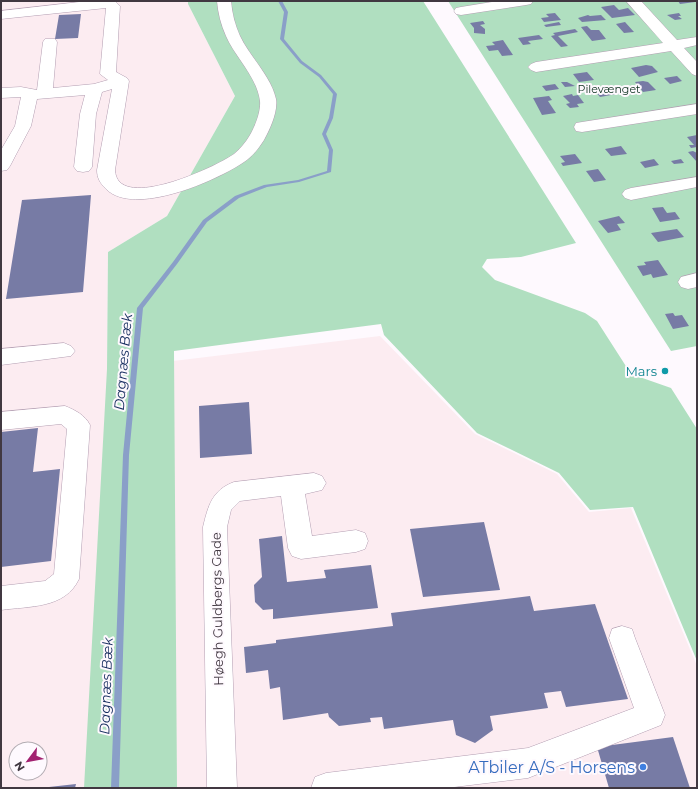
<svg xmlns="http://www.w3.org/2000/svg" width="698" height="789" viewBox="0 0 698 789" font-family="Montserrat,sans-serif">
  <rect width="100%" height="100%" fill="#fef9fe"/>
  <path fill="#fcecf1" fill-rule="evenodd" d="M1 1H188V4L235 96 167 216 108 252 107 369 380 336 475 434 557 474 589 512 631 508 697 666V788H1ZM16 749H40V773H16Z"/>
  <path fill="#b0dfc0" d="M188 1H423L576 243 521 257 487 259 482 267 495 280 585 313 597 321 631 374 671 388 697 429V661L633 507 590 510 559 473 477 433 384 335 381 324 174 351 177 788H84L107 369 108 252 167 216 235 96 188 4Z
    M448 1H697V346L671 351Z"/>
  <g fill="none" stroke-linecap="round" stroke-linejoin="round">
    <path fill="#8a9fc8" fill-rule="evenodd" d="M278 1H282L288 12 284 39 302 61 321 75 337 94 333 118 326 134 333 150 331 172 299 182 267 187 239 198 207 222 177 264 143 308 129 455 119 788H111L123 455 137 308 173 262 203 220 235 196 264 185 298 180 327 171 329 150 322 134 329 118 333 94 319 77 300 63 280 39 284 12Z"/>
  </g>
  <path fill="#777ba5" d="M678 1H694L695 2 680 4Z
    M614 5 619 10 628 8 635 15 612 18 601 7Z
    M555 13 561 20 544 22 541 18 549 17 546 14Z
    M679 13 681 16H678L682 19 675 20 667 15Z
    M81 14 78 38 55 39 59 15Z
    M588 15 590 16 601 15 606 20 582 22 578 18Z
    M483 21 485 24 480 25 485 29V34L474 33V28L470 23Z
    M559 22 561 25 546 27 544 25Z
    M625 22 634 32 624 33 616 24Z
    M587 26 591 30H599L606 39 592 41 581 27Z
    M575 29 578 32 558 36 568 46 561 47 551 36 555 35 553 33Z
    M539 35 543 39 528 41 531 44 523 45 518 38Z
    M503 40 513 55 502 56 498 50 489 51 486 46 495 45 492 42Z
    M646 65 652 66 658 72 639 77 631 68Z
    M587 72 594 80 579 82 573 74Z
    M677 76 682 81 670 84 664 78Z
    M643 81 648 82 656 90 643 92 635 82Z
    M561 82H567L575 86 565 87Z
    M555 84 559 89 546 91 542 86Z
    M615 87 622 93 600 97 594 90Z
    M572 94 573 96 578 95 584 103 577 104 579 107 570 108 566 104 570 103 563 96Z
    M549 96 552 100 548 101 556 113 542 115 533 98Z
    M697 135V147L691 148 689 145H694L687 137Z
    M621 146 627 154 611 156 605 149Z
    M693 151 697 153V162L688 152Z
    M575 154 582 163 563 166 561 163 565 162 560 156Z
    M654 159 659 165 645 168 640 162Z
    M681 159 684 163 674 164 671 161Z
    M598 169 606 180 594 182 586 171Z
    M91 195 83 292 6 299 22 200Z
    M663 207 667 213 675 212 680 219 660 222 652 208Z
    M619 216 625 223 617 224 621 230 608 233 598 221Z
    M677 229 684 237 658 242 651 233Z
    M658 260 668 275 653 278 651 274 643 276 637 266 646 265 644 262Z
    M673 313 675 316 682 315 689 326 673 329 665 314Z
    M249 402 252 454 200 458 199 406Z
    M38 428 33 472 60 469 51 561 1 567V432Z
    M484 522 500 590 423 597 410 529Z
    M282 536 287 582 326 578 324 570 371 565 378 608 273 619V609L263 610 255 602 254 585 262 577 259 539Z
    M530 596 534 611 595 604 628 699 566 707 561 691 544 693 548 708 490 716 493 730 475 743 456 735 453 720 384 729 382 717 370 718 371 722 339 726 329 717 328 713 283 720 280 687 270 689 268 670 246 673 244 647 276 643V640L393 626 391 613Z
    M673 737 690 788H609L597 747Z
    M76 784 75 788H49V787Z"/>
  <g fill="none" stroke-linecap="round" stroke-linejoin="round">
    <g stroke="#b39eb2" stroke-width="1">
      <path id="minor" d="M88 1H115L120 6 116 72 127 78 129 81 115 170C117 213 216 167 234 154 240 149 246 142 250 135 255 126 261 112 260 101 257 77 235 57 226 36 221 25 218 13 217 1H231C232 13 235 25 240 36 250 57 271 76 276 99 278 112 270 129 264 140 259 148 252 157 244 162 216 181 134 217 106 189 100 183 97 178 97 170L112 89 102 92 96 114 92 167 89 171 83 172 77 171 74 167 80 114 85 95 37 99 31 126 10 166 7 170 1 171V150L15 126 21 97 1 98V88L21 87 37 90 43 42 45 39H55L57 42 53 88 94 84 108 80 100 74 106 8 1 19V11Z
        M498 1H533L531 4 526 5 461 15 456 14 454 11 456 8 461 7Z
        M626 1H641L677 40 697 37V45L684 48 697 62V76L692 74 671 51 536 72 531 70 528 67 531 64 536 62 663 43Z
        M697 104V114L582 132 576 131 574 127 576 123 582 122Z
        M697 177V187L631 200 625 198 622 194 625 190 631 188Z
        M697 273V287L688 289 681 287 678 282 681 277Z
        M64 343 71 346 75 351 71 356 1 365V349Z
        M65 406C75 410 85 415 90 425L79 579C65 609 29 606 1 610V586L45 581 54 574 67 429 61 424 1 430V412Z
        M314 473 322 476 326 483 322 490 305 494 312 536 356 530 365 533 368 541 365 549 356 552 301 559 292 556 288 548 281 496 240 501 231 510 227 527 237 788H207L203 527C208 506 212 490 234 482Z
        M622 626 632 629 635 638 665 715 661 725 528 778 446 788H311L315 777 326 773 528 748 634 708 609 638 612 629Z"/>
    </g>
    <use href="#minor" fill="#fff" fill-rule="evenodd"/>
  </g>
  <circle fill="#0f9aa8" stroke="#fef9fe" stroke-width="1.5" cx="665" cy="371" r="4"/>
  <circle fill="#3f7fe0" stroke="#fef9fe" stroke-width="1.5" cx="643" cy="767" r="4"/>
  <g text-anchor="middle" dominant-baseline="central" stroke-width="4" stroke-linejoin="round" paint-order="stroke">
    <g font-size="11" fill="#0b311d" stroke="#fef9fe">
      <text x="609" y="89">Pilevænget</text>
    </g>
    <g font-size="13" fill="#0d838f" stroke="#fef9fe" text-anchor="end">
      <text x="657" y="371">Mars</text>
    </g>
    <g font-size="13" fill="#413841" stroke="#fef9fe">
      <text transform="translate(217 609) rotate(-91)">Høegh Guldbergs Gade</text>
    </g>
    <g font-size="14" font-style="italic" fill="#152c5e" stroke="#fef9fe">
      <text transform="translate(123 362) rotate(-85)">Dagnæs Bæk</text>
      <text transform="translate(106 686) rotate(-88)">Dagnæs Bæk</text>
    </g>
    <g font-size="16" fill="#366cbe" stroke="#fef9fe" text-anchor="end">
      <text x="635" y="767">ATbiler A/S - Horsens</text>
    </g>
  </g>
  <rect width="698" height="789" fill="none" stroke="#413841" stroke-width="4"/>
  <g transform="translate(28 761) rotate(238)"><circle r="19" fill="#fef9fe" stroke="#b2acb2"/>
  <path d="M0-3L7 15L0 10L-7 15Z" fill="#a22170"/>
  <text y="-6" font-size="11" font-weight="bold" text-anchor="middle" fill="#413841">N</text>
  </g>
</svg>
